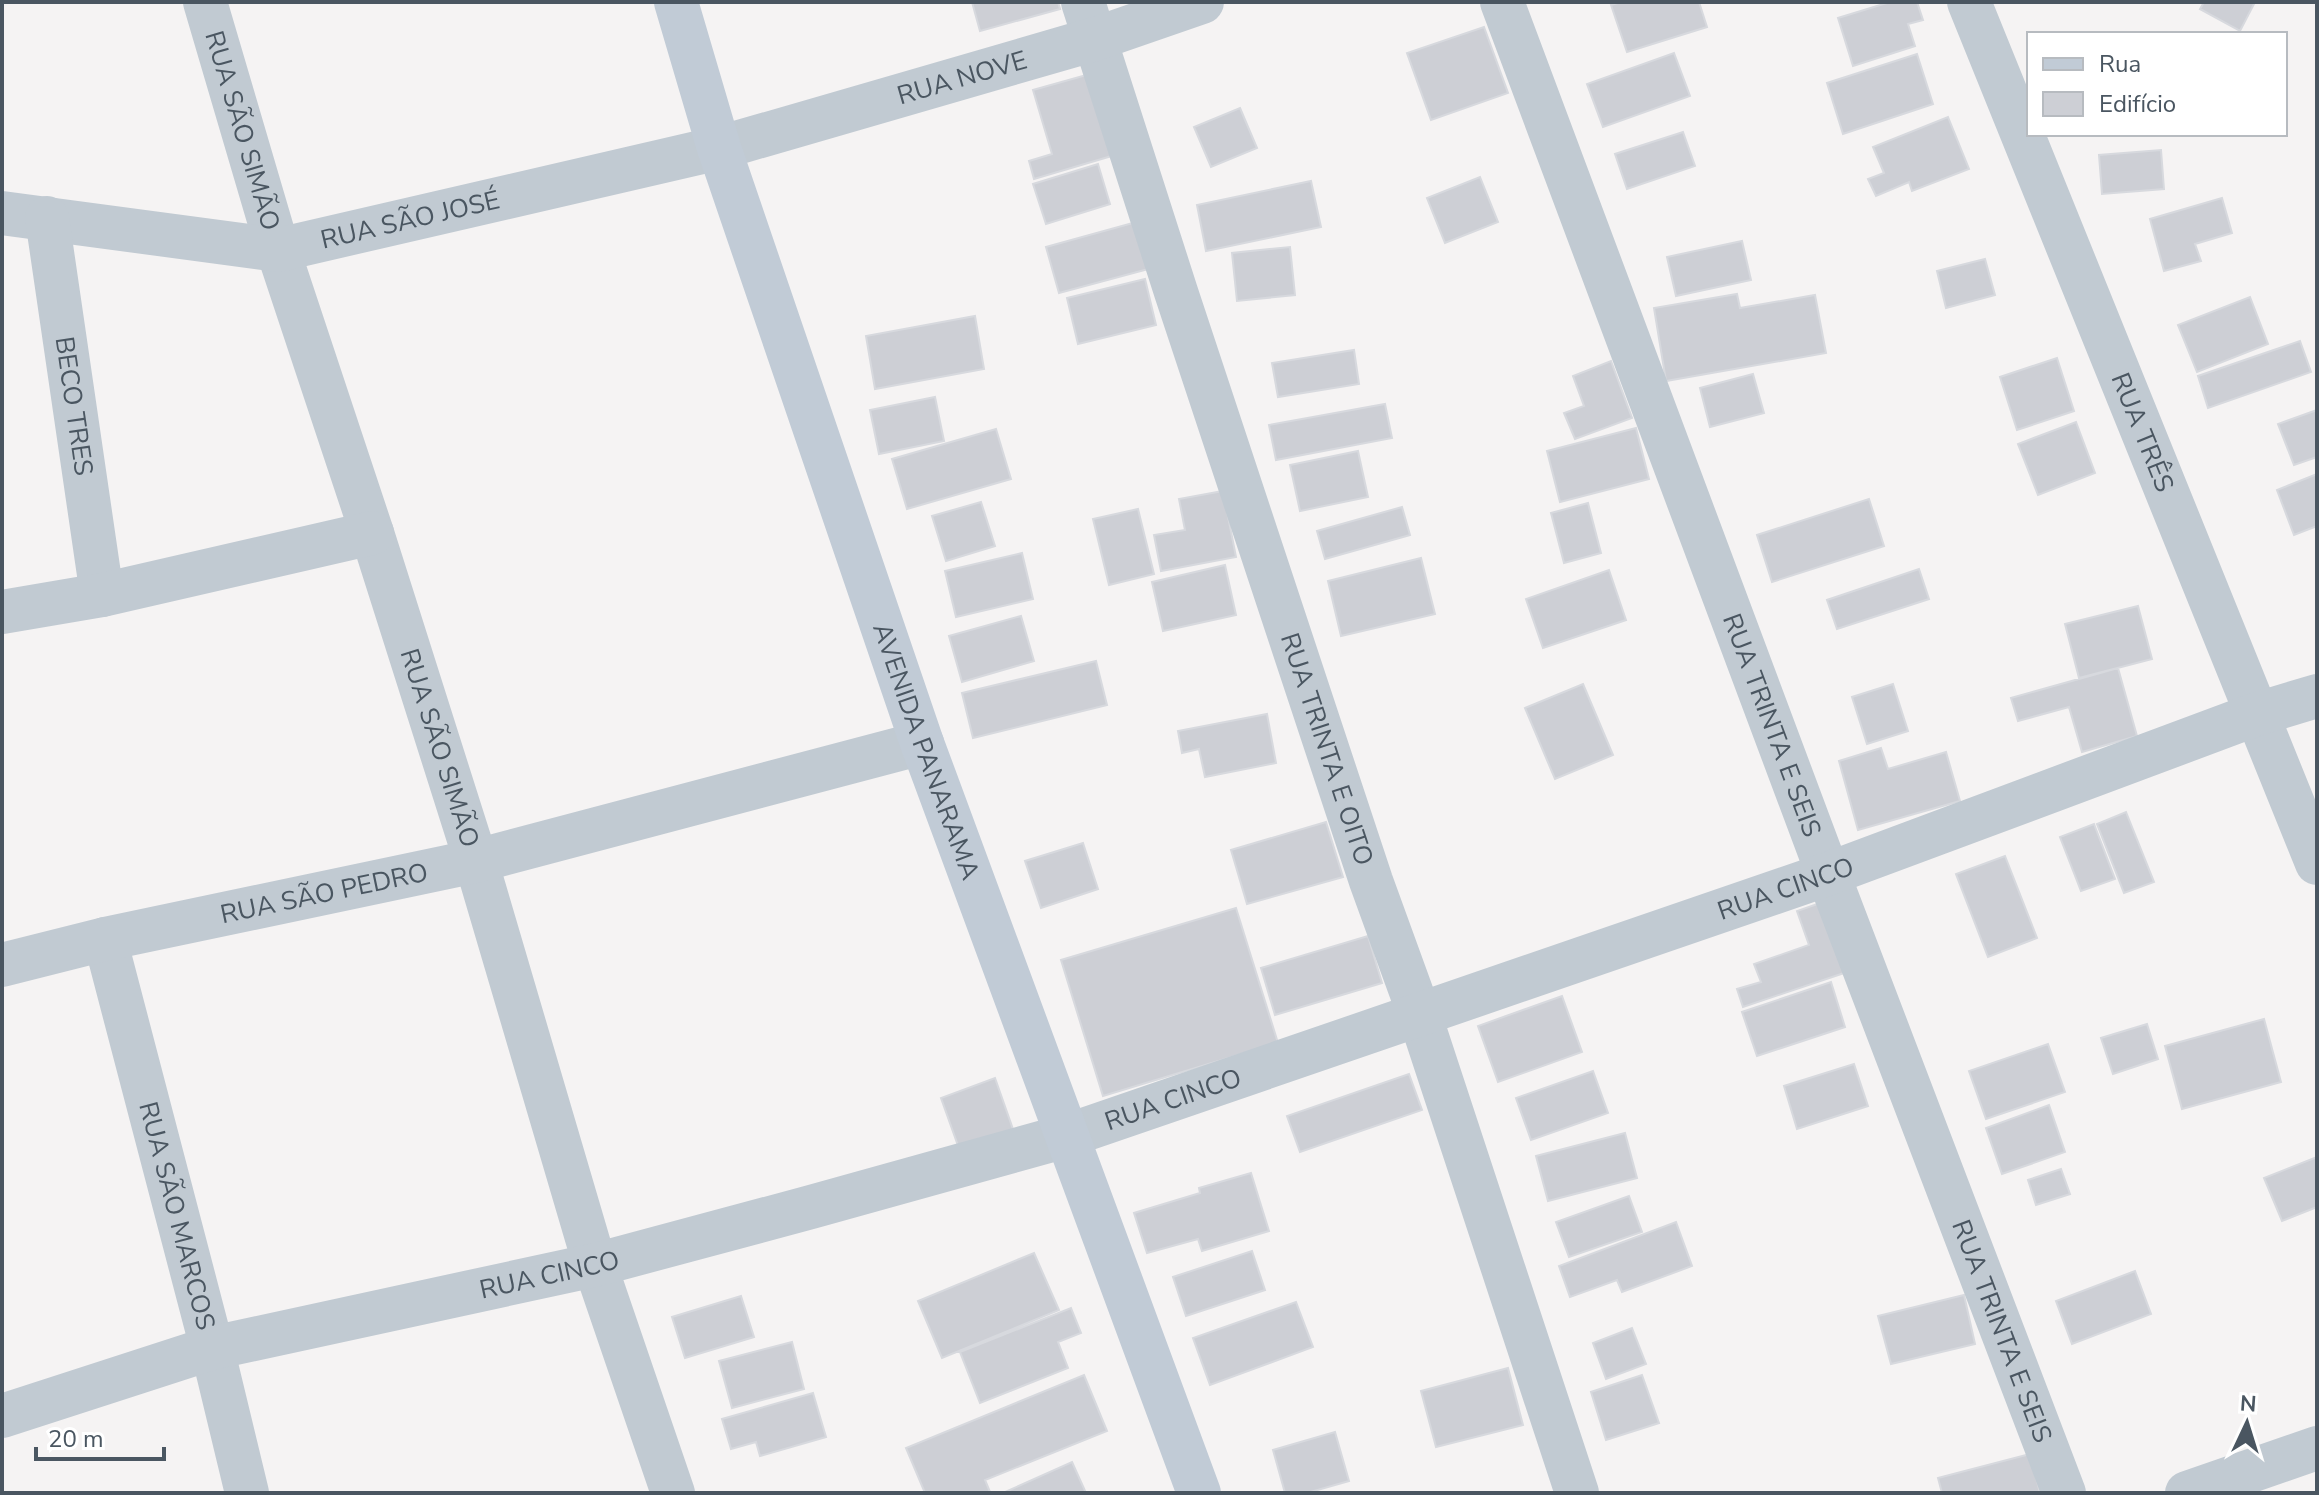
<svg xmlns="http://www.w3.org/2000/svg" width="2319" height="1495" viewBox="0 0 2319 1495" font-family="'Nunito Sans',sans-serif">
  <rect width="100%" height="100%" fill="#f5f3f3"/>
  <path fill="#cdcfd5" stroke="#d7d9de" stroke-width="2" d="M972 2H1058L1060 9 980 31Z
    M1621 2H1699L1707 27 1627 52 1611 5Z
    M1890 2H1917L1923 20 1908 24 1915 46 1853 66 1838 18Z
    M2204 2H2255L2240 31 2200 9Z
    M1484 27 1508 93 1431 120 1407 53Z
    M1674 53 1690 96 1603 127 1587 84Z
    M1917 54 1933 104 1843 134 1827 83Z
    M1090 74 1115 155 1034 179 1029 161 1052 154 1033 90Z
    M1240 108 1257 148 1211 167 1194 127Z
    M1948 117 1969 169 1912 191 1909 182 1876 196 1868 179 1884 173 1873 147Z
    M1683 132 1695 166 1627 189 1615 154Z
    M2161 150 2164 189 2102 194 2099 155Z
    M1098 164 1110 204 1046 224 1033 184Z
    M1480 177 1498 222 1445 243 1427 198Z
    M1311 181 1321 227 1206 251 1197 205Z
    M2222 198 2232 233 2195 244 2201 261 2164 271 2150 219Z
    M1140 221 1152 268 1059 293 1046 247Z
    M1742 241 1751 280 1676 296 1667 257Z
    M1290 247 1295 295 1237 301 1232 253Z
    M1985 259 1995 295 1946 308 1937 271Z
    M1145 279 1156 325 1078 344 1067 298Z
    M1737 294 1740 308 1815 295 1826 353 1666 381 1654 308Z
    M2250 297 2268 344 2197 372 2178 325Z
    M975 316 984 369 875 389 866 336Z
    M2300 341 2311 372 2208 408 2198 376Z
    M1354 350 1359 384 1278 397 1272 363Z
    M2057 358 2074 411 2017 430 2000 377Z
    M1611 361 1632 418 1575 439 1564 413 1584 406 1573 376Z
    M1753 374 1764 413 1710 427 1700 388Z
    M935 397 944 441 879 454 870 410Z
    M1385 404 1392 438 1276 460 1269 425Z
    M2317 410V457L2294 465 2278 424Z
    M2076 422 2095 473 2038 495 2018 444Z
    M1636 428 1649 479 1560 502 1547 451Z
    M996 429 1011 479 907 509 892 459Z
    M1358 451 1368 497 1300 511 1290 465Z
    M2317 474V526L2294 535 2277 490Z
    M1223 491 1236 557 1161 571 1154 535 1185 530 1179 499Z
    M1869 499 1884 546 1772 582 1757 535Z
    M981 502 995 546 946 561 932 516Z
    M1588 503 1601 553 1564 563 1551 513Z
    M1402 507 1410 535 1325 559 1317 531Z
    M1138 509 1154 574 1109 585 1093 519Z
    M1022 553 1033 599 956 617 945 571Z
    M1421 558 1435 614 1341 636 1328 581Z
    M1225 565 1236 615 1163 631 1152 582Z
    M1919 569 1929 599 1837 629 1827 600Z
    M1609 570 1626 620 1543 648 1526 599Z
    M2138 606 2152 659 2079 678 2065 624Z
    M1021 616 1034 661 962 682 949 636Z
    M1096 661 1107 705 973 738 962 693Z
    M2118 668 2137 736 2082 752 2069 707 2018 721 2011 698Z
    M1583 684 1613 755 1555 779 1525 708Z
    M1893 684 1908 731 1867 744 1852 697Z
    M1267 714 1276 763 1205 777 1199 749 1182 753 1178 731Z
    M1881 748 1888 769 1946 752 1960 801 1858 830 1839 761Z
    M2126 812 2154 882 2124 893 2097 824Z
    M1326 822 1343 877 1247 904 1231 850Z
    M2094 824 2115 879 2081 891 2060 837Z
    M1083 843 1098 889 1041 908 1025 861Z
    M2005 856 2037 938 1988 957 1956 874Z
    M1823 902 1847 972 1743 1007 1737 989 1761 982 1754 964 1809 945 1797 911Z
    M1236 908 1278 1043 1103 1096 1061 960Z
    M1368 936 1382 983 1275 1015 1261 968Z
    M1831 982 1845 1027 1757 1056 1742 1012Z
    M1562 996 1582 1052 1498 1082 1478 1026Z
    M2264 1019 2281 1082 2182 1109 2165 1046Z
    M2147 1024 2158 1059 2113 1074 2101 1038Z
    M2048 1044 2065 1092 1986 1119 1969 1071Z
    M1854 1064 1868 1106 1797 1129 1784 1086Z
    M1593 1071 1608 1113 1531 1140 1516 1098Z
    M1409 1074 1422 1110 1300 1152 1287 1116Z
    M995 1078 1015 1135 961 1154 941 1098Z
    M2049 1105 2065 1152 2002 1174 1986 1128Z
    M1625 1133 1637 1178 1548 1201 1536 1156Z
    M2317 1157V1207L2282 1221 2264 1178Z
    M2061 1169 2070 1194 2036 1205 2028 1180Z
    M1251 1173 1269 1231 1202 1251 1198 1239 1147 1253 1134 1213 1200 1193 1199 1188Z
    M1629 1196 1642 1232 1569 1257 1556 1222Z
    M1676 1222 1692 1266 1622 1292 1617 1280 1570 1297 1559 1266Z
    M1252 1251 1265 1290 1186 1316 1173 1277Z
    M1034 1253 1059 1310 942 1358 918 1301Z
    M2135 1271 2151 1314 2072 1344 2056 1301Z
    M1964 1295 1975 1344 1891 1364 1878 1316Z
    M741 1296 754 1337 685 1358 672 1317Z
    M1296 1302 1313 1347 1210 1385 1193 1338Z
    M1071 1308 1081 1333 1058 1342 1068 1368 980 1403 960 1352Z
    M1632 1328 1646 1364 1606 1379 1593 1343Z
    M792 1342 804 1389 732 1408 719 1361Z
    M1508 1368 1523 1425 1436 1447 1421 1391Z
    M1084 1375 1107 1431 985 1480 990 1492 987 1493H925L906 1448Z
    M1642 1375 1659 1423 1606 1440 1591 1392Z
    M813 1393 826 1437 760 1456 756 1442 731 1449 722 1419Z
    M1335 1432 1349 1481 1307 1493H1285L1273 1450Z
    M2030 1454 2040 1493H1942L1938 1478Z
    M1072 1462 1086 1493H1003Z"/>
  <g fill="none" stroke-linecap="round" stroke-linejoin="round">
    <g stroke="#c1cad2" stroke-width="44">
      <path id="s1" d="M205 2 278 250 372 533 476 861 595 1265 673 1493"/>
      <path id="s2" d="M1083 2 1176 292 1371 881 1420 1016 1577 1493"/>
      <path id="s3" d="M1502 2 1828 874 2064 1493"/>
      <path id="s4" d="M1969 2 2317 863"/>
      <path id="s5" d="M2 213 278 250 719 148 1095 39 1202 2"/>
      <path id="s6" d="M47 218 102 595"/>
      <path d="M2 612 102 595 372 533"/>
      <path id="s7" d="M105 939 212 1348 247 1493"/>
      <path id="s8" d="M2 965 105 939 476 861 922 743"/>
      <path id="s9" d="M2 1416 212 1348 595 1265 811 1207 1066 1136 1828 874 2257 714 2317 696"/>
      <path d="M2187 1493 2317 1448"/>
    </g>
    <path stroke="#c1cbd6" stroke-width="44" id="s10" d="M676 2 719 148 922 743 1199 1493"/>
  </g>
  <g text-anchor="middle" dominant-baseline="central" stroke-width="8" stroke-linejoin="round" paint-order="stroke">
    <g font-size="26" fill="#4a5661" stroke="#fff">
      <text stroke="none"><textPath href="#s5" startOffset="984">RUA NOVE</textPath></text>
      <text stroke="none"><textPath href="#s1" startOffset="134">RUA SÃO SIMÃO</textPath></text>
      <text stroke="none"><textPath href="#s5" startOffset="414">RUA SÃO JOSÉ</textPath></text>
      <text stroke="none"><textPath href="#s6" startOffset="190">BECO TRES</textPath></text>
      <text stroke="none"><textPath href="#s4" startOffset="464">RUA TRÊS</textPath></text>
      <text stroke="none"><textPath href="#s3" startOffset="772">RUA TRINTA E SEIS</textPath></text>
      <text stroke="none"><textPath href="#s1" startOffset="782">RUA SÃO SIMÃO</textPath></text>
      <text stroke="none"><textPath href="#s2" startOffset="786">RUA TRINTA E OITO</textPath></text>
      <text stroke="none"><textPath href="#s10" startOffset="790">AVENIDA PANARAMA</textPath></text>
      <text stroke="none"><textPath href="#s9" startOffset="1862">RUA CINCO</textPath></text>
      <text stroke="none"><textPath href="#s8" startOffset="330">RUA SÃO PEDRO</textPath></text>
      <text stroke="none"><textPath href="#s9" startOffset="1214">RUA CINCO</textPath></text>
      <text stroke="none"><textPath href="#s7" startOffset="286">RUA SÃO MARCOS</textPath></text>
      <text stroke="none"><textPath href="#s9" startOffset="566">RUA CINCO</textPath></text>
      <text stroke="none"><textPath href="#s3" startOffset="1420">RUA TRINTA E SEIS</textPath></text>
    </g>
  </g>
  <rect width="2319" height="1495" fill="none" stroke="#4a5661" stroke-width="8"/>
  <rect x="2027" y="32" width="260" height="104" fill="#ffffff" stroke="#b7bbc0" stroke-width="2"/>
  <rect x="2043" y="58" width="40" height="12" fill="#c1cbd6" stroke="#b7bbc0" stroke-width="2"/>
  <text x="2099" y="72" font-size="24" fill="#4a5661">Rua</text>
  <rect x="2043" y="92" width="40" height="24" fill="#cdcfd5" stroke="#b7bbc0" stroke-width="2"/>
  <text x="2099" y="112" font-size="24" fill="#4a5661">Edifício</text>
  <g transform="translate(2247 1423) rotate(4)" stroke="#ffffff" stroke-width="6" paint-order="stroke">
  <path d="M0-6L14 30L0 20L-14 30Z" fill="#4a5661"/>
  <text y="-12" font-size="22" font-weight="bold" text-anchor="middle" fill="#4a5661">N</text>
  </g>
  <path d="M36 1447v12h128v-12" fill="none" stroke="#4a5661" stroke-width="4"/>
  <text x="48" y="1447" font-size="24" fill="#4a5661" stroke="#ffffff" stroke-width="6" paint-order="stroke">20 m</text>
</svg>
